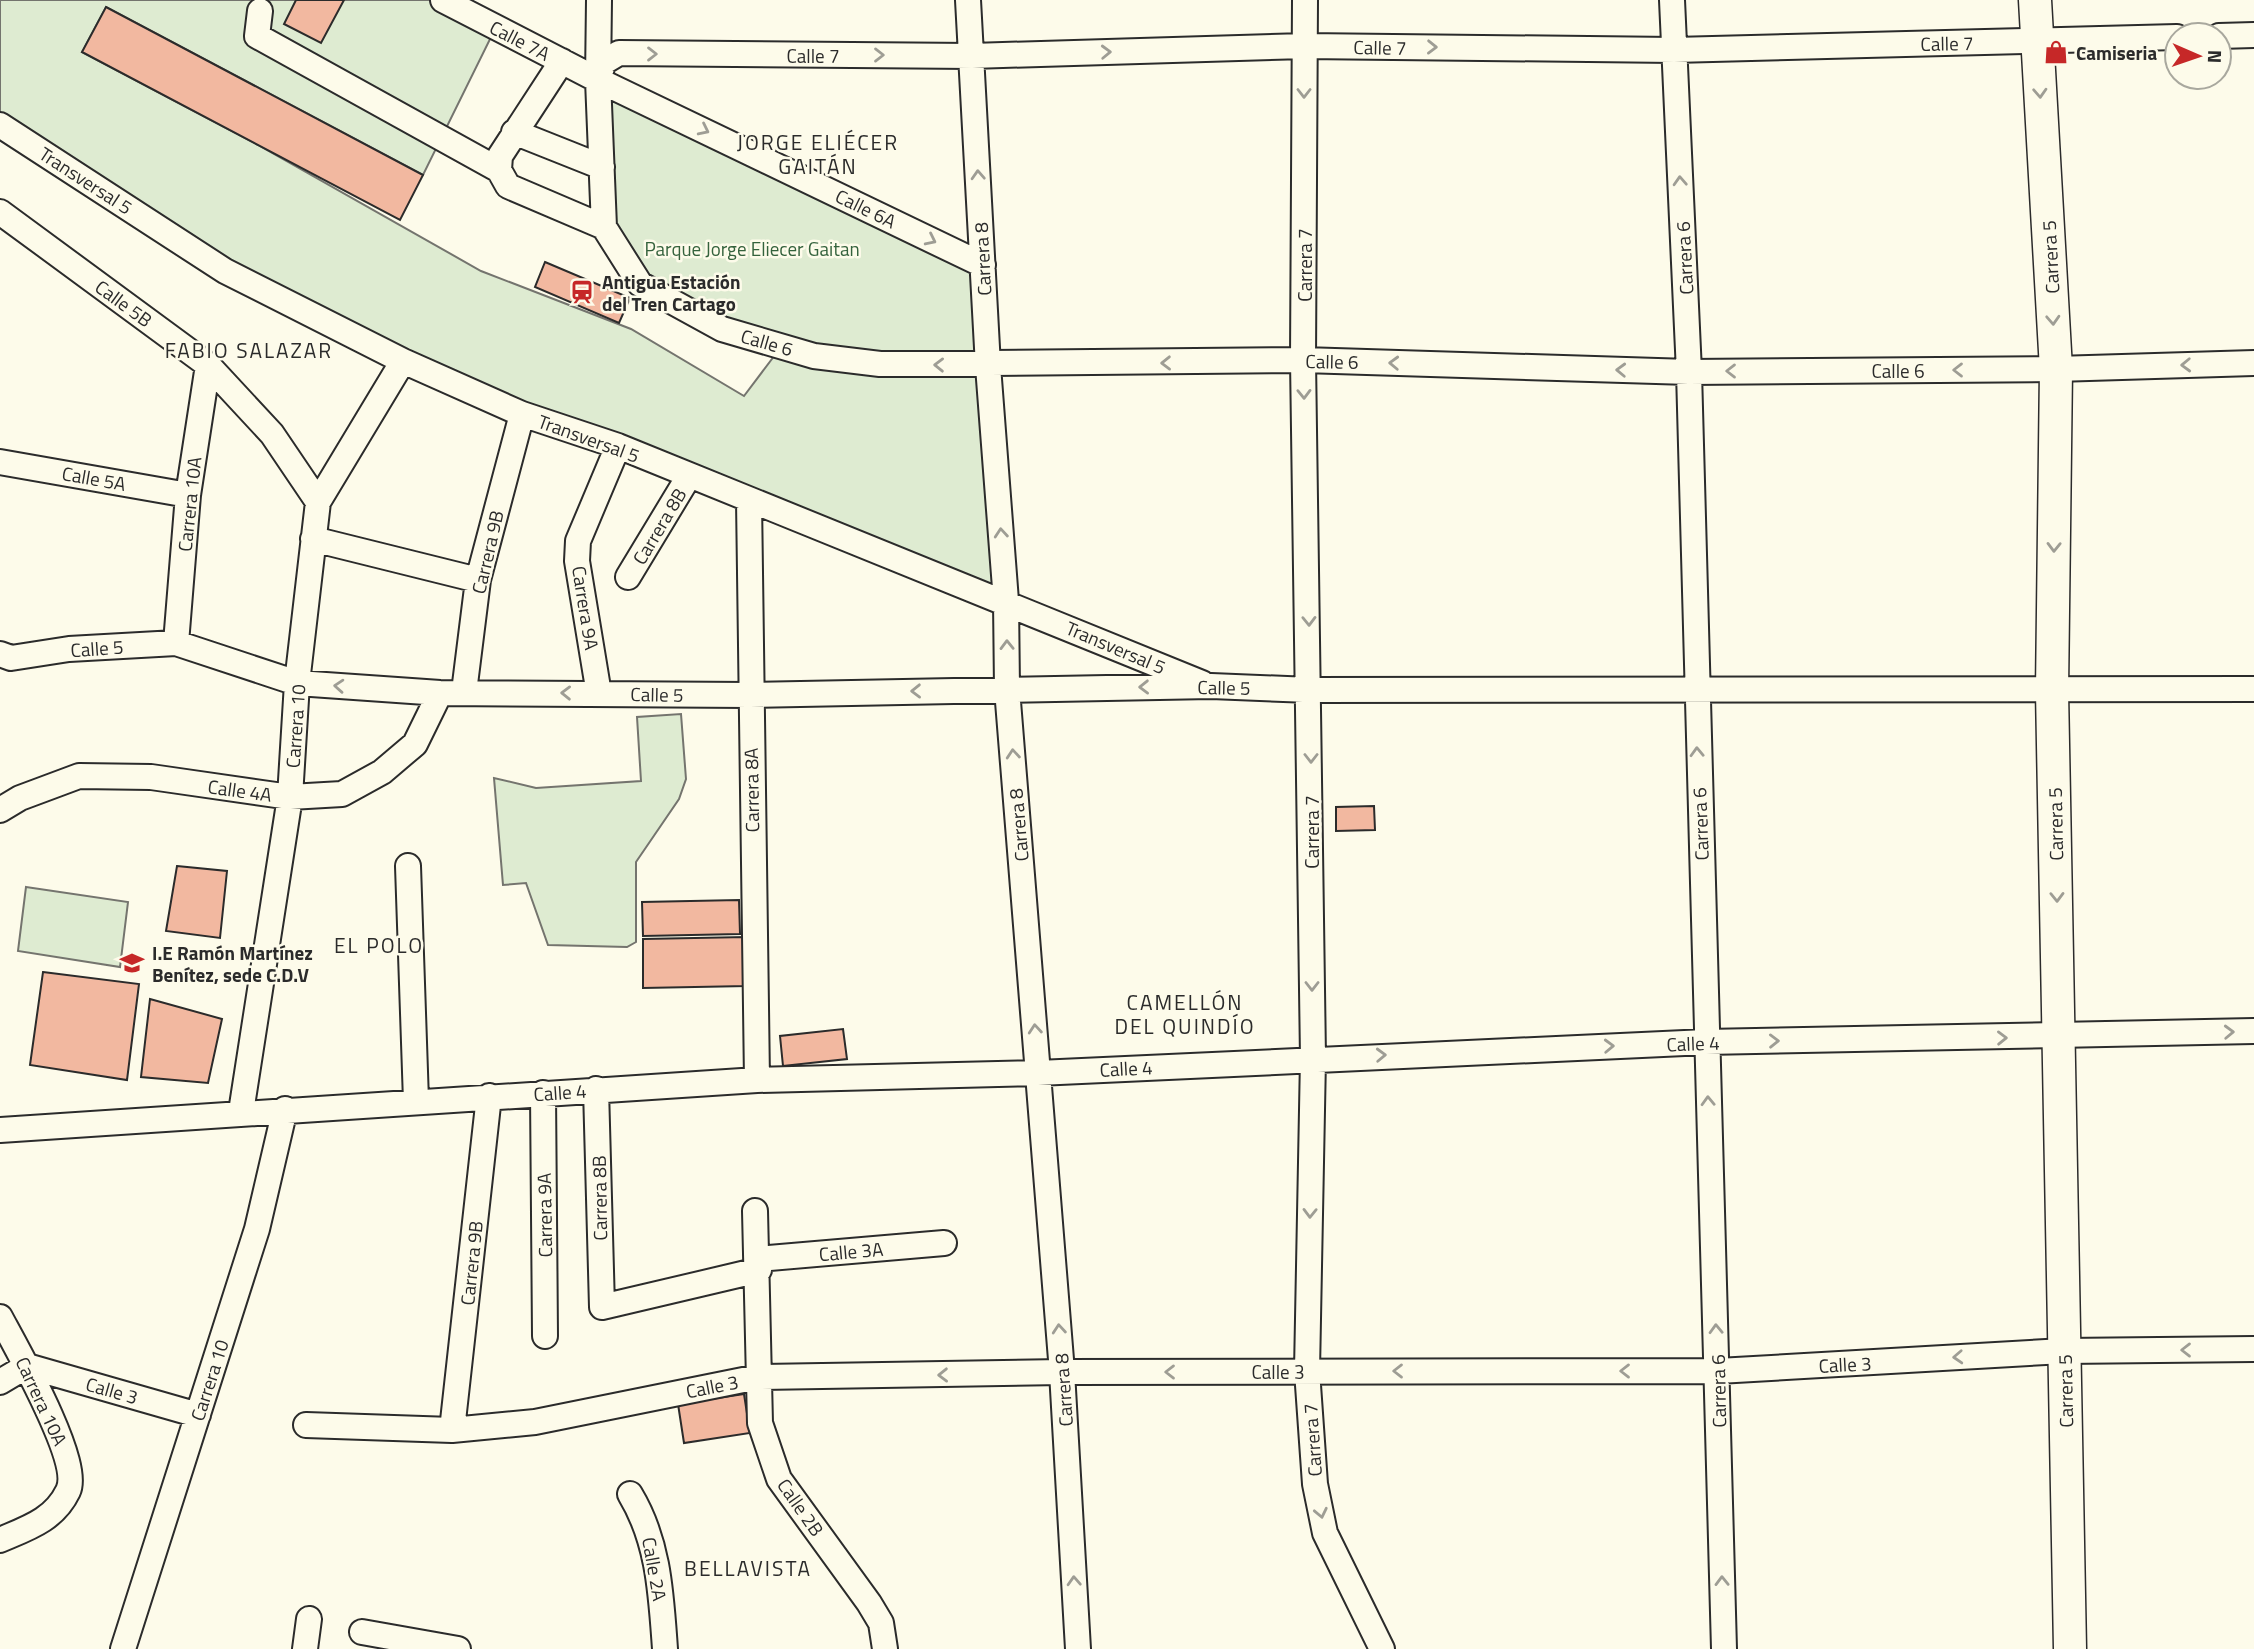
<svg xmlns="http://www.w3.org/2000/svg" width="2254" height="1649" viewBox="0 0 2254 1649" font-family="'Titillium Web',sans-serif">
  <rect width="100%" height="100%" fill="#fdfbea"/>
  <path fill="#deebd1" stroke="#74746e" stroke-width="2" d="M0 0H438L496 27 423 175 106 7 82 52 258 145 481 271 631 329 744 396 781 347 640 284 604 227 598 80 983 265 999 598 749 500 225 271 0 125Z
    M681 714 686 779 679 799 636 862V942L627 947 548 945 526 883 503 885 494 778 536 788 641 781 637 717Z
    M26 887 128 902 120 967 18 951Z"/>
  <path fill="#f2b8a0" stroke="#2b2b2b" stroke-width="2" d="M296 0H344L321 43 284 24Z
    M106 7 423 175 400 220 82 52Z
    M545 262 630 298 619 323 535 287Z
    M1374 806 1375 830 1336 831V807Z
    M177 866 227 871 220 938 166 931Z
    M739 900 740 934 643 936 642 902Z
    M746 937 747 986 643 988V939Z
    M43 972 139 984 127 1080 30 1065Z
    M150 999 222 1019 208 1083 141 1077Z
    M843 1029 847 1059 783 1066 780 1036Z
    M744 1394 750 1433 684 1443 678 1404Z"/>
  <g fill="none" stroke-linecap="round" stroke-linejoin="round">
    <g stroke="#2b2b2b" stroke-width="28">
      <path id="minor" d="M443 0 598 80 983 265
        M599 0 598 80 604 227 640 284 722 329 814 356 880 364 1303 360 1689 372 2056 369 2254 363
        M968 0 988 366 1006 601 1007 689 1062 1372 1078 1649
        M1305 0 1303 360 1313 1058 1307 1371 1315 1484 1325 1533 1382 1649
        M1672 0 1689 372 1724 1649
        M260 11 257 36 499 170
        M2219 36 2254 35
        M562 61 500 156 499 170 508 186 604 227
        M598 79 604 62 619 53 972 56 1305 46 1674 50 2177 37
        M0 125 225 271 403 361 522 414 618 446 1202 683
        M514 132 602 167
        M0 212 208 365 272 434 318 502
        M0 462 188 495
        M749 500 757 1080
        M313 539 478 580
        M628 577 689 476
        M176 643 188 495 208 365
        M0 654 11 658 69 649 176 643 297 683 440 693 750 695 1211 686 1310 690 2254 689
        M464 692 478 580 522 414
        M599 694 577 561 578 541 618 446
        M0 810 20 798 79 776 151 777 290 797 342 794 382 772 415 744 440 693
        M408 866 416 1101
        M596 1089 602 1307 759 1270
        M543 1093 545 1336
        M241 1112 290 797 297 683 318 502 403 361
        M0 1130 757 1080 1038 1073 1706 1042 2254 1031
        M755 1211 760 1423 779 1479 869 1603 881 1623 885 1649
        M758 1259 944 1243
        M0 1317C16 1347 82 1462 68 1491 54 1520 28 1528 0 1540
        M0 1382 27 1366 198 1415
        M306 1425 452 1430 535 1422 758 1377 1062 1372 1718 1371 2064 1351 2254 1349
        M452 1430 489 1096
        M630 1494C659 1542 661 1594 665 1649
        M362 1632 458 1649
        M123 1649 257 1229 285 1109
        M305 1649 309 1619"/>
    </g>
    <g stroke="#2b2b2b" stroke-width="35">
      <path id="major" d="M2035 0 2056 369 2052 691 2070 1649"/>
    </g>
    <use href="#minor" stroke="#fdfbea" stroke-width="24"/>
    <use href="#major" stroke="#fdfbea" stroke-width="32"/>
  </g>
  <defs><path id="oneway-chevron" d="M-2-3.5L2.5 0L-2 3.5" fill="none" stroke-width="1.6" stroke-linecap="round" stroke-linejoin="round" transform="scale(1.75)"/></defs>
  <g stroke="#9e9d94">
    <use href="#oneway-chevron" transform="translate(1432 47) rotate(1)"/>
    <use href="#oneway-chevron" transform="translate(1106 52) rotate(-2)"/>
    <use href="#oneway-chevron" transform="translate(652 54)"/>
    <use href="#oneway-chevron" transform="translate(879 55)"/>
    <use href="#oneway-chevron" transform="translate(1304 93) rotate(90)"/>
    <use href="#oneway-chevron" transform="translate(2040 93) rotate(87)"/>
    <use href="#oneway-chevron" transform="translate(704 130) rotate(26)"/>
    <use href="#oneway-chevron" transform="translate(978 175) rotate(-93)"/>
    <use href="#oneway-chevron" transform="translate(1680 181) rotate(-93)"/>
    <use href="#oneway-chevron" transform="translate(931 240) rotate(26)"/>
    <use href="#oneway-chevron" transform="translate(2053 320) rotate(87)"/>
    <use href="#oneway-chevron" transform="translate(1166 363) rotate(179)"/>
    <use href="#oneway-chevron" transform="translate(1394 363) rotate(-178)"/>
    <use href="#oneway-chevron" transform="translate(939 365) rotate(-179)"/>
    <use href="#oneway-chevron" transform="translate(2186 365) rotate(178)"/>
    <use href="#oneway-chevron" transform="translate(1621 370) rotate(-178)"/>
    <use href="#oneway-chevron" transform="translate(1958 370) rotate(180)"/>
    <use href="#oneway-chevron" transform="translate(1731 371) rotate(180)"/>
    <use href="#oneway-chevron" transform="translate(1304 394) rotate(89)"/>
    <use href="#oneway-chevron" transform="translate(1001 533) rotate(-95)"/>
    <use href="#oneway-chevron" transform="translate(2054 547) rotate(91)"/>
    <use href="#oneway-chevron" transform="translate(1309 621) rotate(89)"/>
    <use href="#oneway-chevron" transform="translate(1007 645) rotate(-91)"/>
    <use href="#oneway-chevron" transform="translate(339 686) rotate(-176)"/>
    <use href="#oneway-chevron" transform="translate(1144 687) rotate(179)"/>
    <use href="#oneway-chevron" transform="translate(916 691) rotate(179)"/>
    <use href="#oneway-chevron" transform="translate(566 693) rotate(-179)"/>
    <use href="#oneway-chevron" transform="translate(1697 752) rotate(-92)"/>
    <use href="#oneway-chevron" transform="translate(1013 754) rotate(-95)"/>
    <use href="#oneway-chevron" transform="translate(1311 758) rotate(90)"/>
    <use href="#oneway-chevron" transform="translate(2057 897) rotate(89)"/>
    <use href="#oneway-chevron" transform="translate(1312 986) rotate(90)"/>
    <use href="#oneway-chevron" transform="translate(1035 1029) rotate(-95)"/>
    <use href="#oneway-chevron" transform="translate(2229 1032) rotate(-2)"/>
    <use href="#oneway-chevron" transform="translate(2002 1038) rotate(-1)"/>
    <use href="#oneway-chevron" transform="translate(1774 1041) rotate(-1)"/>
    <use href="#oneway-chevron" transform="translate(1609 1046) rotate(-2)"/>
    <use href="#oneway-chevron" transform="translate(1381 1055) rotate(-2)"/>
    <use href="#oneway-chevron" transform="translate(1708 1101) rotate(-92)"/>
    <use href="#oneway-chevron" transform="translate(1310 1213) rotate(91)"/>
    <use href="#oneway-chevron" transform="translate(1059 1329) rotate(-95)"/>
    <use href="#oneway-chevron" transform="translate(1716 1329) rotate(-92)"/>
    <use href="#oneway-chevron" transform="translate(2186 1350) rotate(180)"/>
    <use href="#oneway-chevron" transform="translate(1958 1357) rotate(177)"/>
    <use href="#oneway-chevron" transform="translate(1398 1371) rotate(-180)"/>
    <use href="#oneway-chevron" transform="translate(1625 1371) rotate(-180)"/>
    <use href="#oneway-chevron" transform="translate(1170 1372) rotate(180)"/>
    <use href="#oneway-chevron" transform="translate(943 1375) rotate(179)"/>
    <use href="#oneway-chevron" transform="translate(1321 1513) rotate(78)"/>
    <use href="#oneway-chevron" transform="translate(1074 1581) rotate(-93)"/>
    <use href="#oneway-chevron" transform="translate(1722 1581) rotate(-91)"/>
  </g>
  <defs>
    <g id="shop-bare" transform="scale(1.89)"><path d="M-5-2.5h2.3a2.7 3.5 0 0 1 5.4 0H5L5.5 6h-11ZM-1.5-2.5h3a1.5 2.3 0 0 0-3 0Z" fill="#c62828" stroke="#fdfbea" stroke-width="2.5" paint-order="stroke"/></g>
    <g id="station-bare" transform="scale(1.89)"><path d="M-3-6H3Q5-6 5-4V2Q5 4 3 4L4.5 6H3L1.5 4h-3L-3 6H-4.5L-3 4Q-5 4-5 2V-4Q-5-6-3-6ZM-3.5-4v3h7v-3ZM-3.5 1v1.5H-2V1ZM2 1v1.5H3.5V1Z" fill="#c62828" stroke="#fdfbea" stroke-width="2.5" paint-order="stroke"/></g>
    <g id="school-bare" transform="scale(1.89)"><path d="M0-5L7-2L0 1L-7-2ZM-4 1L0 2.5L4 1V4Q0 6-4 4Z" fill="#c62828" stroke="#fdfbea" stroke-width="2.5" paint-order="stroke"/></g>
  </defs>
  <g fill-rule="evenodd">
    <use href="#shop-bare" x="2056" y="52"/>
    <use href="#station-bare" x="582" y="292"/>
    <use href="#school-bare" x="132" y="963"/>
  </g>
  <g text-anchor="middle" dominant-baseline="central" stroke-width="5" stroke-linejoin="round" paint-order="stroke">
    <g font-size="19" fill="#2b2b2b" stroke="#fdfbea">
      <text transform="translate(520 40) rotate(27)">Calle 7A</text>
      <text transform="translate(1947 43) rotate(-1)">Calle 7</text>
      <text transform="translate(1380 47) rotate(1)">Calle 7</text>
      <text x="813" y="55">Calle 7</text>
      <text transform="translate(86 180) rotate(33)">Transversal 5</text>
      <text transform="translate(866 208) rotate(26)">Calle 6A</text>
      <text transform="translate(2050 257) rotate(-93)">Carrera 5</text>
      <text transform="translate(1684 258) rotate(-93)">Carrera 6</text>
      <text transform="translate(982 259) rotate(-93)">Carrera 8</text>
      <text transform="translate(1304 265) rotate(-90)">Carrera 7</text>
      <text transform="translate(124 303) rotate(36)">Calle 5B</text>
      <text transform="translate(767 342) rotate(16)">Calle 6</text>
      <text transform="translate(1332 361) rotate(1)">Calle 6</text>
      <text x="1898" y="370">Calle 6</text>
      <text transform="translate(589 438) rotate(20)">Transversal 5</text>
      <text transform="translate(94 478) rotate(10)">Calle 5A</text>
      <text transform="translate(189 504) rotate(-84)">Carrera 10A</text>
      <text transform="translate(659 526) rotate(-59)">Carrera 8B</text>
      <text transform="translate(487 552) rotate(-77)">Carrera 9B</text>
      <text transform="translate(586 608) rotate(81)">Carrera 9A</text>
      <text transform="translate(1116 647) rotate(23)">Transversal 5</text>
      <text transform="translate(97 648) rotate(-4)">Calle 5</text>
      <text transform="translate(1224 687) rotate(1)">Calle 5</text>
      <text transform="translate(657 694) rotate(1)">Calle 5</text>
      <text transform="translate(295 726) rotate(-86)">Carrera 10</text>
      <text transform="translate(240 790) rotate(8)">Calle 4A</text>
      <text transform="translate(751 790) rotate(-91)">Carrera 8A</text>
      <text transform="translate(1700 824) rotate(-92)">Carrera 6</text>
      <text transform="translate(2055 824) rotate(-91)">Carrera 5</text>
      <text transform="translate(1018 825) rotate(-95)">Carrera 8</text>
      <text transform="translate(1311 832) rotate(-90)">Carrera 7</text>
      <text transform="translate(1693 1043) rotate(-2)">Calle 4</text>
      <text transform="translate(1126 1068) rotate(-3)">Calle 4</text>
      <text transform="translate(560 1092) rotate(-4)">Calle 4</text>
      <text transform="translate(599 1198) rotate(-91)">Carrera 8B</text>
      <text transform="translate(544 1215) rotate(-91)">Carrera 9A</text>
      <text transform="translate(851 1251) rotate(-5)">Calle 3A</text>
      <text transform="translate(471 1263) rotate(-84)">Carrera 9B</text>
      <text transform="translate(1845 1364) rotate(-3)">Calle 3</text>
      <text x="1278" y="1371">Calle 3</text>
      <text transform="translate(209 1380) rotate(-72)">Carrera 10</text>
      <text transform="translate(712 1386) rotate(-11)">Calle 3</text>
      <text transform="translate(112 1390) rotate(16)">Calle 3</text>
      <text transform="translate(1063 1390) rotate(-94)">Carrera 8</text>
      <text transform="translate(1718 1391) rotate(-91)">Carrera 6</text>
      <text transform="translate(2065 1391) rotate(-91)">Carrera 5</text>
      <text transform="translate(42 1401) rotate(65)">Carrera 10A</text>
      <text transform="translate(1312 1440) rotate(-94)">Carrera 7</text>
      <text transform="translate(801 1507) rotate(55)">Calle 2B</text>
      <text transform="translate(655 1569) rotate(80)">Calle 2A</text>
    </g>
    <g font-size="19" font-weight="bold" fill="#2b2b2b" stroke="#fdfbea" text-anchor="start">
      <text x="2076" y="52">Camiseria</text>
      <text x="602" y="281">Antigua Estación<tspan x="602" dy="22">del Tren Cartago</tspan></text>
      <text x="152" y="952">I.E Ramón Martínez<tspan x="152" dy="22">Benítez, sede C.D.V</tspan></text>
    </g>
    <g font-size="19" fill="#34623c" stroke="#fdfbea">
      <text x="752" y="248">Parque Jorge Eliecer Gaitan</text>
    </g>
    <g font-size="21" letter-spacing="2" fill="#2b2b2b" stroke="#fdfbea">
      <text x="818" y="142">JORGE ELIÉCER<tspan x="818" dy="24">GAITÁN</tspan></text>
      <text x="249" y="350">FABIO SALAZAR</text>
      <text x="379" y="945">EL POLO</text>
      <text x="1185" y="1002">CAMELLÓN<tspan x="1185" dy="24">DEL QUINDÍO</tspan></text>
      <text x="748" y="1568">BELLAVISTA</text>
    </g>
  </g>
  <g transform="translate(2198 56) rotate(92)"><circle r="33" fill="#fdfbea" stroke="#a9a89e" stroke-width="2"/>
  <path d="M0-5L12 26L0 18L-12 26Z" fill="#c62828"/>
  <text y="-10" font-size="19" font-weight="bold" text-anchor="middle" fill="#2b2b2b">N</text>
  </g>
</svg>
